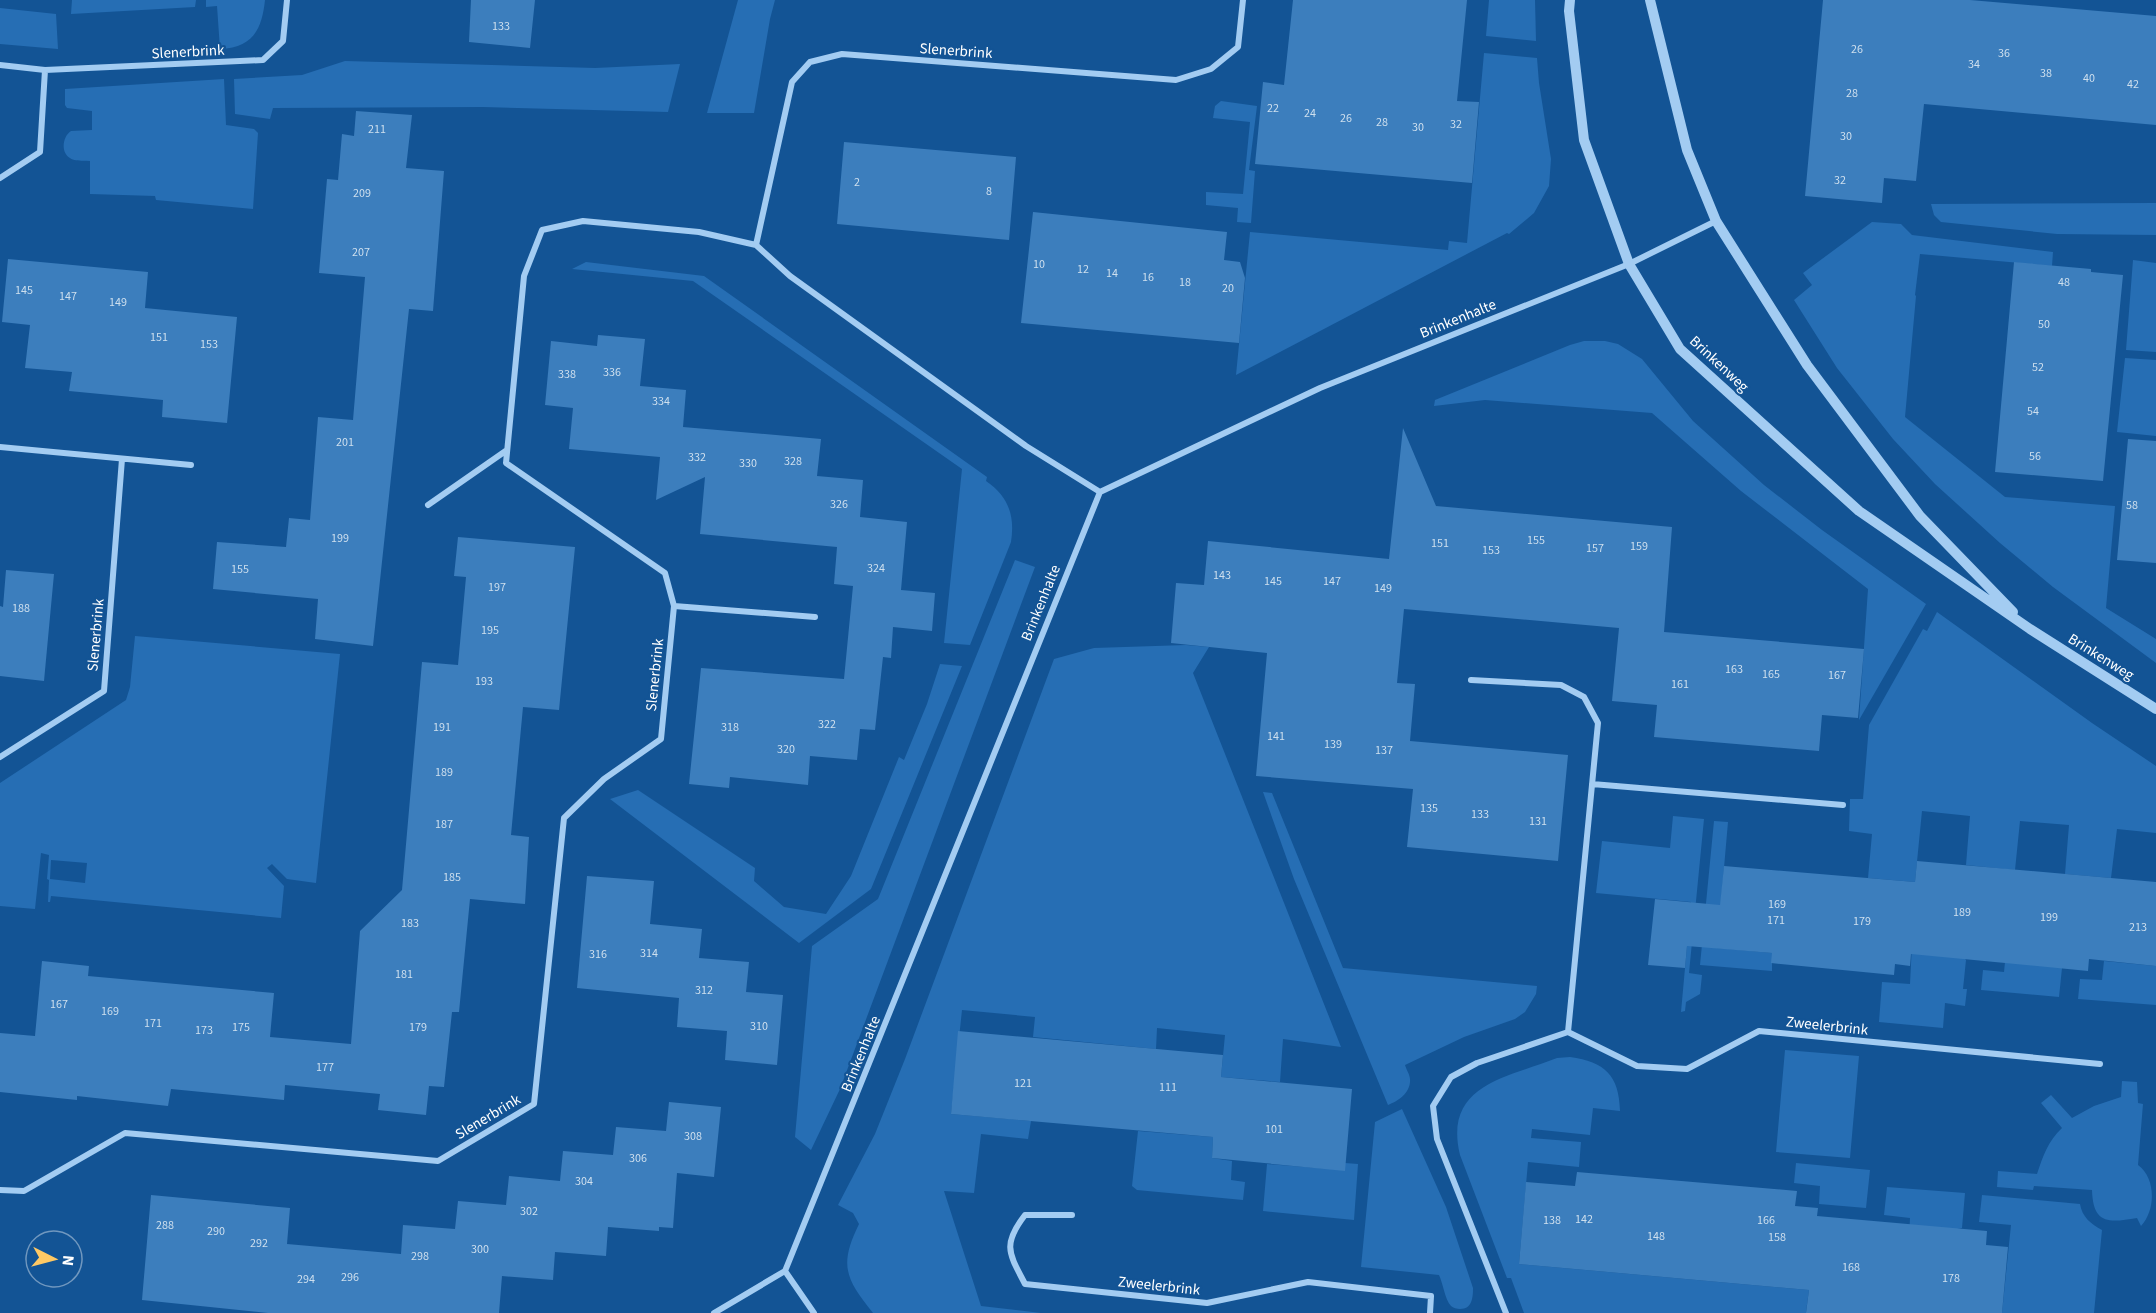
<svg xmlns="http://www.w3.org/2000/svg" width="2156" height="1313" viewBox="0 0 2156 1313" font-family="'Source Sans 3',sans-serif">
  <rect width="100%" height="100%" fill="#135495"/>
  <path fill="#266eb4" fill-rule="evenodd" d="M72 0H196L195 7 71 14Z
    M206 0H265C262 29 253 48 220 49L217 6 206 7Z
    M738 0H775L770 19 754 113H707Z
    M1489 0H1535L1536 41 1486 36Z
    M0 8 56 14 58 49 0 44Z
    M1484 53 1537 58 1539 83 1551 159 1549 186 1534 213 1509 234 1507 233 1236 375 1250 232 1448 250 1449 241 1467 243Z
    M345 61 595 68 680 64 668 112 483 107 273 108 270 119 235 114 234 79 302 75Z
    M224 79 226 125 254 129 258 133 253 209 156 200 155 196 90 194V161C84 160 75 162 70 158 60 152 63 136 71 131L92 130V111L67 108 65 105V89Z
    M1221 101 1257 106 1249 170 1255 171 1251 223 1237 222 1238 208 1206 205V192L1243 194 1250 122 1213 118 1215 106Z
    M2156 203V235L2057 234 1941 222 1934 215 1931 204Z
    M1872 222 1901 224 1912 235 2053 252 2052 266 1920 254 1915 295 1916 296 1905 417 2005 497 2115 506 2106 608 2156 639V663L2053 587 2000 543 1935 484 1893 439 1837 368 1794 300 1812 285 1803 273Z
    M2133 260 2156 263V352L2126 350Z
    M586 262 704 276 987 477 986 481C1009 497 1015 516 1011 542L970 645 944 643 962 469 693 281 572 269Z
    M1584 341H1605L1618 344 1642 359 1693 421 1764 485 1822 530 1926 604 1859 720 1868 589 1741 491 1652 413 1485 400 1434 406 1435 400 1570 345Z
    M2125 358 2156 360V436L2117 432Z
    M1015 560 1035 567 840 1089 811 1150 795 1137 812 946 878 899Z
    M1937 612 2092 723 2156 766V833L2117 829 2111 878 2065 874 2069 825 2020 821 2015 870 1966 865 1970 816 1922 811 1915 882 1868 878 1872 834 1849 831 1850 799H1863L1869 725 1923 629 1927 631Z
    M135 636 340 654 316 883 287 879 272 864 267 868 284 886 281 918 51 896 50 902H48L49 880 47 879 49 855 41 853 35 909 0 906V783L126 700 130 687ZM51 860 87 863 85 883 50 879Z
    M1186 645 1209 647 1193 673 1341 1047 1283 1039 1280 1082 1221 1077 1225 1035 1157 1028 1156 1049 1033 1037 1035 1017 962 1010 951 1114 1031 1121 1028 1139 981 1134 974 1193 944 1191 981 1306 1041 1313H873C845 1278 839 1265 859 1224L853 1213 838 1205 875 1134 905 1059 1054 659 1094 648Z
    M940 664 962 666 871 889 799 943 610 799 638 790 755 868 754 881 784 907 826 914 851 876 899 757 904 760 927 704Z
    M1263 792 1272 793 1343 968 1537 986 1536 994 1525 1012 1515 1019 1464 1037 1405 1065C1406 1069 1410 1075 1410 1079 1411 1093 1398 1101 1388 1105L1294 879Z
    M1673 816 1704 819 1689 973 1702 975 1700 994 1686 1002 1685 1011 1681 1012 1691 902 1596 893 1602 841 1670 848Z
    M1714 821 1728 822 1717 948 1772 953V971L1700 965Z
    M1912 944 1965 949V959L1966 960 1963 989H1967L1965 1006 1945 1003 1943 1028 1879 1022 1882 982 1910 984Z
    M2006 952 2062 968 2059 997 1981 990 1983 970 2004 972Z
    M2104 961 2156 966V1005L2078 999 2080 979 2102 980Z
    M1785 1050 1859 1056 1850 1158 1776 1152Z
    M1570 1057C1605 1062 1619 1075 1620 1111L1593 1108 1590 1135 1532 1129 1531 1138 1581 1142 1579 1167 1528 1162 1519 1264 1809 1290 1806 1312 1811 1313H1524L1511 1278H1507L1460 1155C1443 1084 1507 1078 1557 1058Z
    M2122 1081 2137 1082 2138 1103 2143 1104 2138 1165C2156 1178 2156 1210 2141 1226L2137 1218C2108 1223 2093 1224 2092 1190L2034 1186 2033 1190 1997 1187 1998 1171 2037 1174C2043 1156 2048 1141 2062 1128L2041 1103 2051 1095 2072 1118 2094 1106 2121 1097Z
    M1402 1109 1446 1207 1473 1288C1473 1298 1472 1309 1460 1309 1457 1309 1453 1308 1451 1306 1445 1300 1443 1283 1439 1275L1361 1267 1375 1122Z
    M1138 1131 1213 1137 1212 1158 1232 1161 1231 1180 1245 1182 1243 1200 1137 1190 1132 1186Z
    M1345 1163 1358 1164 1354 1220 1263 1211 1267 1164 1344 1170Z
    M1796 1163 1870 1170 1866 1208 1819 1204 1820 1186 1794 1183Z
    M1887 1187 1965 1193 1962 1228 1909 1239 1910 1218 1884 1215Z
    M1982 1195 2080 1204C2082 1217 2091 1224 2102 1230L2094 1313H2002L2011 1225 1979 1222Z"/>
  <path fill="#3c7ebd" d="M471 0H535L530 48 469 42Z
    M1293 0H1467L1457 101 1479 102 1472 183 1255 164 1263 82 1284 85Z
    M1823 0H1970L2156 16V125L1924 104 1916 181 1884 178 1882 203 1805 196Z
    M356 111 412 115 406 168 444 171 433 311 409 309 373 646 315 639 318 599 213 589 217 542 286 547 289 518 310 520 318 417 353 420 365 277 319 273 327 179 338 180 342 134 354 136Z
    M844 142 1016 157 1009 240 837 224Z
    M1033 212 1227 232 1224 260 1240 262 1245 278 1239 343 1021 323Z
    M8 259 148 272 145 308 237 317 227 423 162 417 163 400 69 391 72 372 25 368 30 325 2 322Z
    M2014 262 2091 269V272L2123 275 2103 481 1995 472Z
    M598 335 645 339 640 386 686 390 683 427 821 439 817 476 863 480 860 517 907 522 901 590 935 593 932 631 893 627 891 658 883 657 875 730 860 729 857 760 810 756 808 785 730 777 729 788 689 784 701 668 844 679 853 586 834 584 837 547 700 534 705 477 656 500 660 457 569 449 573 408 545 405 551 341 597 346Z
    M1403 428 1436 506 1672 527 1664 632 1864 649 1858 718 1822 715 1819 751 1654 737 1657 705 1612 701 1619 628 1404 609 1397 683 1415 684 1410 741 1568 755 1558 861 1407 847 1413 789 1256 776 1267 653 1171 643 1176 583 1204 585 1208 541 1389 559Z
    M2128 439 2156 441V563L2117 560Z
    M458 537 575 547 559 710 523 707 511 835 529 837 525 904 470 899 459 1012H452L444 1087 429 1086 426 1115 378 1110 380 1094 285 1085 284 1100 171 1089 168 1106 77 1096V1100L0 1092V1033L35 1036 42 961 89 966 88 976 274 993 270 1037 351 1044 360 931 402 890 422 662 458 665 466 577 454 576Z
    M6 570 54 574 44 681 0 676V606L3 607Z
    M1917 861 2156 882V966L2089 959 2088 971 1911 954 1910 966 1895 964 1894 975 1771 963 1772 953 1687 946 1685 968 1648 965 1655 899 1720 905 1724 866 1915 882Z
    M587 876 654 881 650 924 702 929 699 958 749 962 746 992 783 995 777 1065 725 1060 727 1031 677 1027 679 998 577 988Z
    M958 1031 1223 1055 1221 1077 1352 1089 1345 1171 1212 1158 1213 1137 951 1114Z
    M669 1102 721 1107 714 1177 677 1173 673 1228 659 1227V1231L608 1227 606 1256 555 1252 553 1280 502 1276 499 1313H268L142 1300 151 1195 290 1208 287 1244 401 1254 403 1225 455 1229 458 1201 506 1205 509 1176 560 1181 563 1151 613 1155 616 1127 666 1131Z
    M1577 1172 1797 1191 1795 1206 1818 1208 1817 1216 1987 1231 1986 1245 2008 1247 2002 1313H1806L1809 1290 1519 1264 1526 1182 1575 1186Z"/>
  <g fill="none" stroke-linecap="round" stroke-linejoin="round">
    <path stroke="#a3ccf2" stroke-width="6" d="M0 65 45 70 263 60 283 41 287 0
      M0 178 40 152 45 70
      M756 245 792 82 810 62 842 54 1176 80 1211 69 1238 47 1243 0
      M0 447 191 465
      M428 505 507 450
      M674 606 815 617
      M1471 680 1561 685 1584 697 1598 723 1568 1032
      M0 757 104 691 122 459
      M1592 784 1843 805
      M0 1190 24 1191 125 1133 438 1161 534 1104 564 818 604 779 661 739 674 606 665 573 506 463 524 276 542 230 583 221 699 232 756 245 790 276 1026 446 1100 492
      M1072 1215H1025C1002 1245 1009 1253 1025 1284L1207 1303 1308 1282 1431 1296 1430 1313
      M785 1271 814 1313
      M714 1313 785 1271 1100 492 1320 388 1629 264 1716 221
      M1506 1313 1437 1139 1433 1106 1451 1077 1477 1063 1568 1032 1637 1066 1687 1069 1759 1031 2100 1064"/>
    <path stroke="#a3ccf2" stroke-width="10" d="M1570 0 1569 11 1584 140 1629 264 1680 349 1859 511 2030 629 2156 709
      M1650 0 1687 150 1716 221 1807 365 1920 516 2013 612"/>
  </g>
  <g text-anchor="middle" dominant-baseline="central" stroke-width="4.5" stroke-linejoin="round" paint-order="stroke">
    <g font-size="12" fill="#cedfee">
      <text x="501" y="26">133</text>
      <text x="1857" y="49">26</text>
      <text x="2004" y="53">36</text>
      <text x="1974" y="64">34</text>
      <text x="2046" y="73">38</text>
      <text x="2089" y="78">40</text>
      <text x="2133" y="84">42</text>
      <text x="1852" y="93">28</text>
      <text x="1273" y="108">22</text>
      <text x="1310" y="113">24</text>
      <text x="1346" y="118">26</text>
      <text x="1382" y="122">28</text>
      <text x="1456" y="124">32</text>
      <text x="1418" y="127">30</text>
      <text x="377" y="129">211</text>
      <text x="1846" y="136">30</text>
      <text x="1840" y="180">32</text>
      <text x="857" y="182">2</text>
      <text x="989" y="191">8</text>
      <text x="362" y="193">209</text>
      <text x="361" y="252">207</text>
      <text x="1039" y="264">10</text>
      <text x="1083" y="269">12</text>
      <text x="1112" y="273">14</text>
      <text x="1148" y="277">16</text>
      <text x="1185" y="282">18</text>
      <text x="2064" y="282">48</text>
      <text x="1228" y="288">20</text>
      <text x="24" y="290">145</text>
      <text x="68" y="296">147</text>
      <text x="118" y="302">149</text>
      <text x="2044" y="324">50</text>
      <text x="159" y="337">151</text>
      <text x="209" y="344">153</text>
      <text x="2038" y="367">52</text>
      <text x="612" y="372">336</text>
      <text x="567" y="374">338</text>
      <text x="661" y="401">334</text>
      <text x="2033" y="411">54</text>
      <text x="345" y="442">201</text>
      <text x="2035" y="456">56</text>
      <text x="697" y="457">332</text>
      <text x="793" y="461">328</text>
      <text x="748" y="463">330</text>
      <text x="839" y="504">326</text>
      <text x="2132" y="505">58</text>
      <text x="340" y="538">199</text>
      <text x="1536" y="540">155</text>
      <text x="1440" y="543">151</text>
      <text x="1639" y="546">159</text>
      <text x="1595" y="548">157</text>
      <text x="1491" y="550">153</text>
      <text x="876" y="568">324</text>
      <text x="240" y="569">155</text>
      <text x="1222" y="575">143</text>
      <text x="1273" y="581">145</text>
      <text x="1332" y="581">147</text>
      <text x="497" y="587">197</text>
      <text x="1383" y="588">149</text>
      <text x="21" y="608">188</text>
      <text x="490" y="630">195</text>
      <text x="1734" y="669">163</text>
      <text x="1771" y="674">165</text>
      <text x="1837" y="675">167</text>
      <text x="484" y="681">193</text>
      <text x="1680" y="684">161</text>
      <text x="827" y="724">322</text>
      <text x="442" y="727">191</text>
      <text x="730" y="727">318</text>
      <text x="1276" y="736">141</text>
      <text x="1333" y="744">139</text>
      <text x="786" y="749">320</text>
      <text x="1384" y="750">137</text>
      <text x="444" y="772">189</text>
      <text x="1429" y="808">135</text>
      <text x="1480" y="814">133</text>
      <text x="1538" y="821">131</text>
      <text x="444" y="824">187</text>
      <text x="452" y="877">185</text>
      <text x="1777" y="904">169</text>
      <text x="1962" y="912">189</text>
      <text x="2049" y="917">199</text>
      <text x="1776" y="920">171</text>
      <text x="1862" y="921">179</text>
      <text x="410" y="923">183</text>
      <text x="2138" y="927">213</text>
      <text x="649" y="953">314</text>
      <text x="598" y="954">316</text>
      <text x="404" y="974">181</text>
      <text x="704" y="990">312</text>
      <text x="59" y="1004">167</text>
      <text x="110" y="1011">169</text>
      <text x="153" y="1023">171</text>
      <text x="759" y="1026">310</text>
      <text x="241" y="1027">175</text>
      <text x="418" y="1027">179</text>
      <text x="204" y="1030">173</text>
      <text x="325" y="1067">177</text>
      <text x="1023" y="1083">121</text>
      <text x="1168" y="1087">111</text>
      <text x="1274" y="1129">101</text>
      <text x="693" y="1136">308</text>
      <text x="638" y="1158">306</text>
      <text x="584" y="1181">304</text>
      <text x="529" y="1211">302</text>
      <text x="1584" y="1219">142</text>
      <text x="1552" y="1220">138</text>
      <text x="1766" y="1220">166</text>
      <text x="165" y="1225">288</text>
      <text x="216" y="1231">290</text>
      <text x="1656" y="1236">148</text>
      <text x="1777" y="1237">158</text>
      <text x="259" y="1243">292</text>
      <text x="480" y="1249">300</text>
      <text x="420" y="1256">298</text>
      <text x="1851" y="1267">168</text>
      <text x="350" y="1277">296</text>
      <text x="1951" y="1278">178</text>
      <text x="306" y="1279">294</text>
    </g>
    <g font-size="15" fill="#fff" stroke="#135495">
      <text transform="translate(956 51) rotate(4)">Slenerbrink</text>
      <text transform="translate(188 52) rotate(-3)">Slenerbrink</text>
      <text transform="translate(1458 319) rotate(-22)">Brinkenhalte</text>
      <text transform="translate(1719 364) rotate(43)">Brinkenweg</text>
      <text transform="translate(1041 603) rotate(-68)">Brinkenhalte</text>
      <text transform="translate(96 635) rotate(-85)">Slenerbrink</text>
      <text transform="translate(2101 657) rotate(32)">Brinkenweg</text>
      <text transform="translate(655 675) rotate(-84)">Slenerbrink</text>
      <text transform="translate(1827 1026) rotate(6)">Zweelerbrink</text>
      <text transform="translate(861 1054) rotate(-68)">Brinkenhalte</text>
      <text transform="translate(488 1117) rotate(-31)">Slenerbrink</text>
      <text transform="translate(1159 1286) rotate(6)">Zweelerbrink</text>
    </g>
  </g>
  <g transform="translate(54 1259) rotate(96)"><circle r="28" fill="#135495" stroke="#7198bf" stroke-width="1.5"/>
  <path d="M0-4.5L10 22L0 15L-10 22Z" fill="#ffc964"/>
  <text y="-9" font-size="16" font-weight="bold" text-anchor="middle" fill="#ffffff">N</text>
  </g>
</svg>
